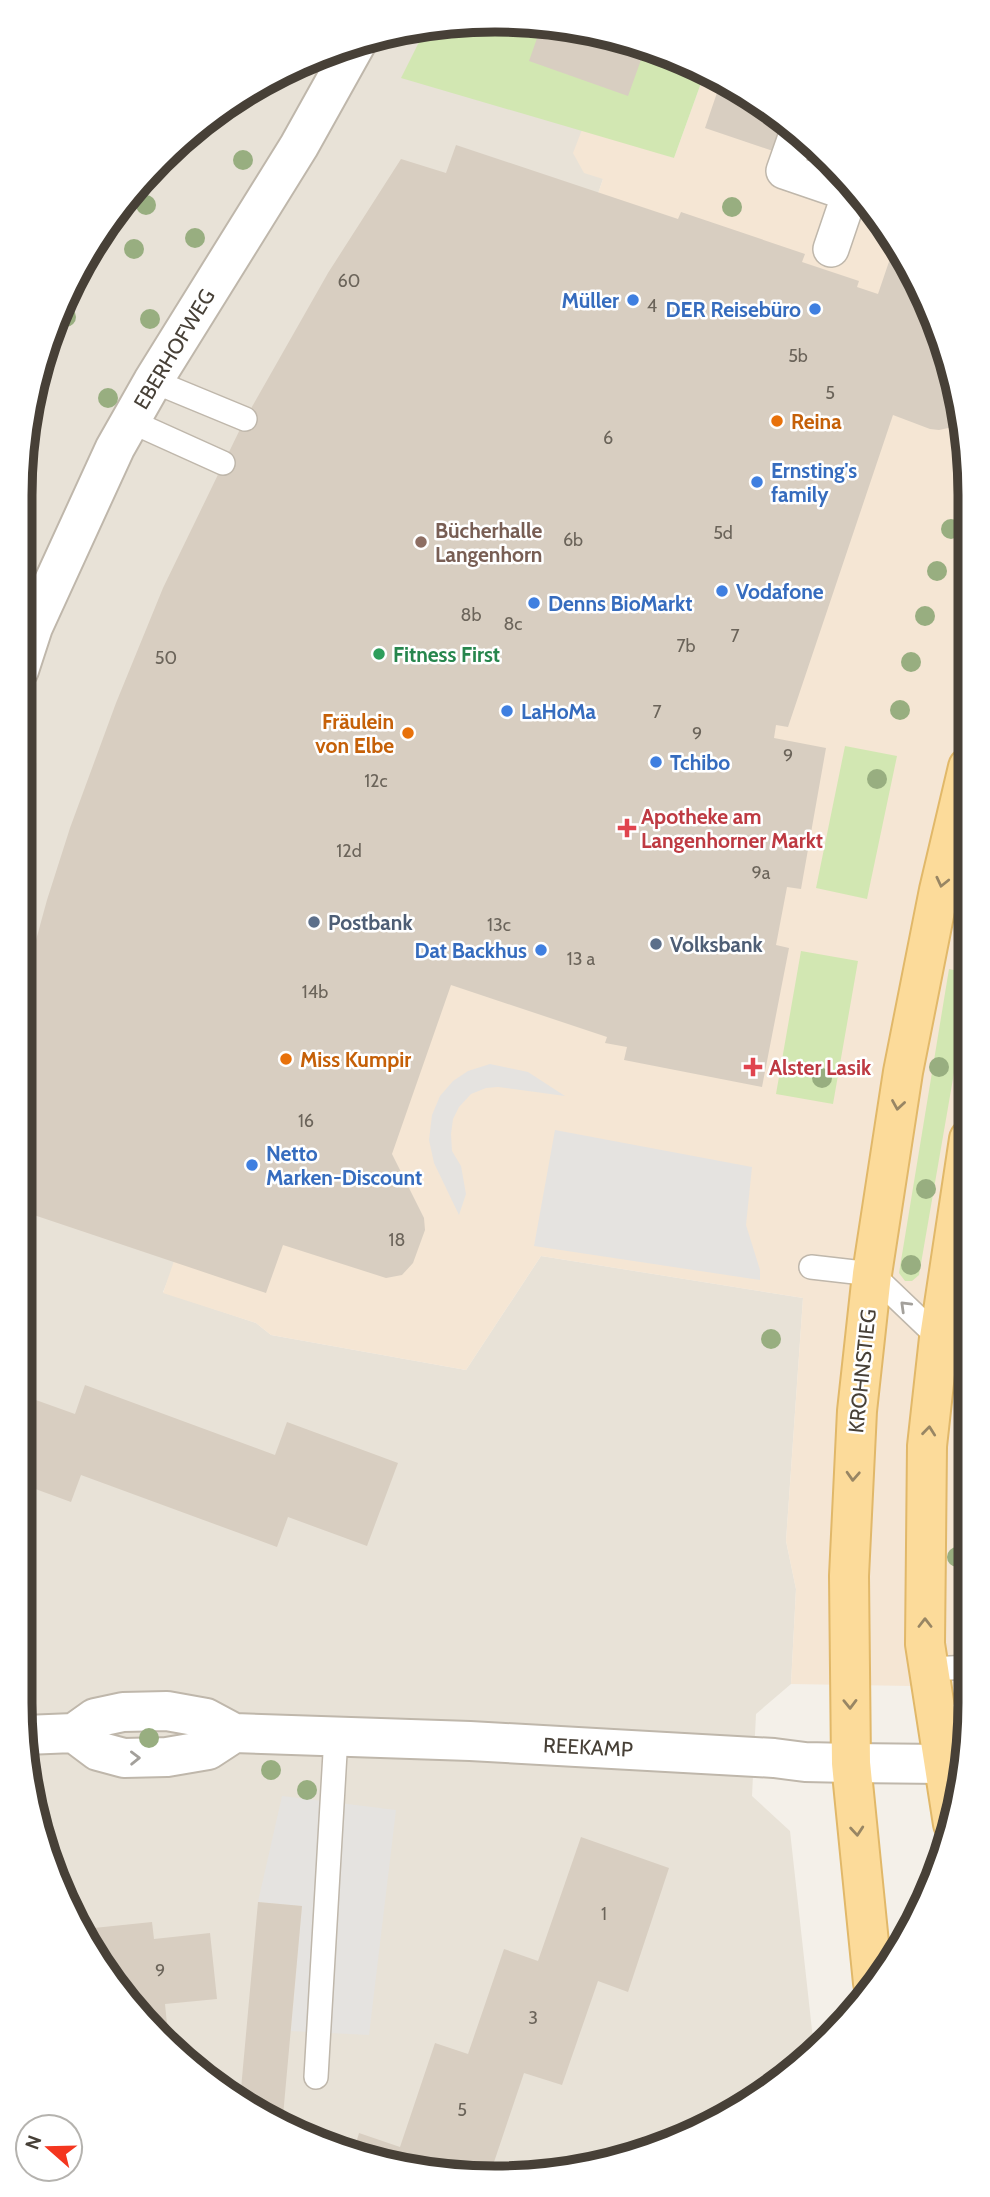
<svg xmlns="http://www.w3.org/2000/svg" width="990" height="2197" viewBox="0 0 990 2197" font-family="Cabin,sans-serif">
  <rect width="100%" height="100%" fill="#f4f0e9"/>
  <path fill="#e8e2d7" d="M495 19 677 55 705 72 603 179 487 520 163 1292 256 1323 271 1335 466 1370 541 1256 803 1298 786 1541 796 1589 791 1684 756 1714 752 1796 790 1831 814 2048 733 2114 587 2169 495 2178 403 2169 257 2114 137 2015 83 1940 65 1900 62 1874 52 1872 45 1855 19 1702V495L28 403 55 313 99 231 158 159 230 100 313 56 402 28Z"/>
  <path fill="#f5e6d4" d="M705 72 784 117 872 205 934 313 967 433 971 1687 791 1684 796 1589 786 1541 803 1298 541 1256 466 1370 271 1335 256 1323 163 1293 434 502 487 520 603 179 584 173 573 153 583 127 674 158Z"/>
  <path fill="#d2e7b2" d="M495 19 587 28 677 55 705 72 674 158 401 78 427 26Z
    M963 420 967 433V485L954 481 965 445 951 441 954 428Z
    M845 746 897 756 867 899 816 888Z
    M801 951 858 961 833 1104 776 1094Z
    M949 969 968 973V992L919 1275 912 1281H905L899 1273Z"/>
  <path fill="#e5e3e0" d="M490 1064 528 1072 565 1096 498 1087 486 1088 471 1094 459 1107 453 1119 451 1134 452 1151 461 1166 466 1194 459 1215 434 1163 429 1140 432 1115 440 1096 453 1081 468 1071Z
    M555 1130 752 1167 746 1225 760 1270V1280L534 1246Z
    M282 1796 396 1810 369 2035 291 2031 302 1906 258 1902Z"/>
  <path fill="#d8cec1" d="M542 24 587 28 646 46 628 96 529 61Z
    M721 81 785 118 773 151 705 128Z
    M456 145 678 219 681 212 805 254 802 262 859 281 857 287 878 294 895 244 934 313 963 419 953 427 939 430 930 429 893 415 788 727 776 725 774 738 826 748 801 889 787 887 776 945 789 948 762 1087 624 1060 627 1047 605 1043 607 1037 451 985 392 1154 424 1218 425 1230 413 1263 402 1275 386 1278 283 1245 266 1293 19 1210V1002L47 900 70 828 116 703 163 588 245 419 328 273 401 159 446 173Z
    M85 1385 275 1455 287 1422 398 1463 367 1546 288 1517 277 1547 81 1475 71 1502 19 1483V1394L75 1414Z
    M581 1837 669 1868 628 1992 598 1981 562 2085 524 2073 489 2177 453 2165 450 2173 403 2169 354 2150 359 2133 400 2147 435 2043 468 2054 504 1949 538 1961Z
    M52 1872 62 1874 65 1899H64Z
    M258 1902 302 1906 283 2116 257 2113 240 2100Z
    M152 1922 154 1939 210 1933 217 1999 165 2004 168 2034 160 2035 137 2015 85 1943 84 1929Z"/>
  <g fill="none" stroke-linecap="round" stroke-linejoin="round">
    <g stroke="#bfb7ab" stroke-width="26">
      <path id="service" d="M153 381 245 419
        M130 421 223 463
        M811 1267 872 1274 939 1338
        M929 1669 971 1667
        M935 1718 969 1715
        M316 2077 336 1736"/>
    </g>
    <g stroke="#bfb7ab" stroke-width="38">
      <path id="pedestrian" d="M798 131 784 171 866 199
        M831 249 850 193 856 189"/>
    </g>
    <g stroke="#bfb7ab" stroke-width="42">
      <path id="minor" d="M19 670 33 627 115 448 153 381 299 146 357 42
        M74 1733 98 1751 124 1758 167 1757 208 1750 234 1733
        M25 1735 74 1733 95 1718 123 1712 167 1711 206 1718 234 1733 470 1741 774 1758 805 1762 851 1763 942 1764"/>
    </g>
    <g stroke="#e1b869" stroke-width="42">
      <path id="primary" d="M953 1824 925 1644 927 1446 939 1338 969 1139
        M873 1983 851 1763 849 1576 857 1411 872 1274 903 1072 939 890 968 767"/>
    </g>
    <use href="#service" stroke="#fff" stroke-width="23"/>
    <use href="#pedestrian" stroke="#fff" stroke-width="35"/>
    <use href="#minor" stroke="#fff" stroke-width="38"/>
    <use href="#primary" stroke="#fcdb9a" stroke-width="38"/>
  </g>
  <g fill="#98ae80">
    <circle cx="243" cy="160" r="10"/>
    <circle cx="146" cy="205" r="10"/>
    <circle cx="732" cy="207" r="10"/>
    <circle cx="195" cy="238" r="10"/>
    <circle cx="134" cy="249" r="10"/>
    <circle cx="66" cy="317" r="10"/>
    <circle cx="150" cy="319" r="10"/>
    <circle cx="108" cy="398" r="10"/>
    <circle cx="951" cy="529" r="10"/>
    <circle cx="937" cy="571" r="10"/>
    <circle cx="925" cy="616" r="10"/>
    <circle cx="911" cy="662" r="10"/>
    <circle cx="900" cy="710" r="10"/>
    <circle cx="877" cy="779" r="10"/>
    <circle cx="939" cy="1067" r="10"/>
    <circle cx="822" cy="1078" r="10"/>
    <circle cx="926" cy="1189" r="10"/>
    <circle cx="911" cy="1265" r="10"/>
    <circle cx="771" cy="1339" r="10"/>
    <circle cx="957" cy="1557" r="10"/>
    <circle cx="149" cy="1738" r="10"/>
    <circle cx="271" cy="1770" r="10"/>
    <circle cx="307" cy="1790" r="10"/>
  </g>
  <defs><path id="oneway-chevron" d="M-2-3.5L2.5 0L-2 3.5" fill="none" stroke-width="1.6" stroke-linecap="round" stroke-linejoin="round" transform="scale(1.75)"/></defs>
  <g stroke="#988664">
    <use href="#oneway-chevron" transform="translate(942 882) rotate(103)"/>
    <use href="#oneway-chevron" transform="translate(898 1105) rotate(99)"/>
    <use href="#oneway-chevron" transform="translate(929 1431) rotate(-84)"/>
    <use href="#oneway-chevron" transform="translate(853 1476) rotate(93)"/>
    <use href="#oneway-chevron" transform="translate(925 1623) rotate(-90)"/>
    <use href="#oneway-chevron" transform="translate(850 1704) rotate(89)"/>
    <use href="#oneway-chevron" transform="translate(857 1831) rotate(85)"/>
  </g>
  <g stroke="#a3a09b">
    <use href="#oneway-chevron" transform="translate(905 1306) rotate(-136)"/>
    <use href="#oneway-chevron" transform="translate(135 1758) rotate(-1)"/>
  </g>
  <g fill="#3f7fe0" stroke="#fff" stroke-width="2.5">
    <circle cx="633" cy="300" r="7"/>
    <circle cx="815" cy="309" r="7"/>
    <circle cx="757" cy="482" r="7"/>
    <circle cx="722" cy="591" r="7"/>
    <circle cx="534" cy="603" r="7"/>
    <circle cx="507" cy="711" r="7"/>
    <circle cx="656" cy="762" r="7"/>
    <circle cx="541" cy="950" r="7"/>
    <circle cx="252" cy="1165" r="7"/>
  </g>
  <g fill="#e8710a" stroke="#fff" stroke-width="2.5">
    <circle cx="777" cy="421" r="7"/>
    <circle cx="408" cy="733" r="7"/>
    <circle cx="286" cy="1059" r="7"/>
  </g>
  <circle fill="#8d6e63" stroke="#fff" stroke-width="2.5" cx="421" cy="542" r="7"/>
  <circle fill="#2e9e5b" stroke="#fff" stroke-width="2.5" cx="379" cy="654" r="7"/>
  <g fill="#e0444e" stroke="#fff" stroke-width="2.5">
    <path d="M623.5 817.5h7v7h7v7h-7v7h-7v-7h-7v-7h7z"/>
    <path d="M749.5 1056.5h7v7h7v7h-7v7h-7v-7h-7v-7h7z"/>
  </g>
  <g fill="#5c6f8a" stroke="#fff" stroke-width="2.5">
    <circle cx="314" cy="922" r="7"/>
    <circle cx="656" cy="944" r="7"/>
  </g>
  <g text-anchor="middle" dominant-baseline="central" stroke-width="5" stroke-linejoin="round" paint-order="stroke">
    <g font-size="18" fill="#6b645a">
      <text x="349" y="281">60</text>
      <text x="652" y="306">4</text>
      <text x="798" y="356">5b</text>
      <text x="830" y="393">5</text>
      <text x="608" y="438">6</text>
      <text x="723" y="533">5d</text>
      <text x="573" y="540">6b</text>
      <text x="471" y="615">8b</text>
      <text x="513" y="624">8c</text>
      <text x="735" y="636">7</text>
      <text x="686" y="646">7b</text>
      <text x="166" y="658">50</text>
      <text x="657" y="712">7</text>
      <text x="697" y="734">9</text>
      <text x="788" y="756">9</text>
      <text x="376" y="781">12c</text>
      <text x="349" y="851">12d</text>
      <text x="761" y="873">9a</text>
      <text x="499" y="925">13c</text>
      <text x="581" y="959">13 a</text>
      <text x="315" y="992">14b</text>
      <text x="306" y="1121">16</text>
      <text x="397" y="1240">18</text>
      <text x="604" y="1914">1</text>
      <text x="160" y="1971">9</text>
      <text x="533" y="2018">3</text>
      <text x="462" y="2110">5</text>
    </g>
    <g font-size="21" font-weight="bold" fill="#366cbe" stroke="#fff" text-anchor="start">
      <text x="619" y="300" text-anchor="end">Müller</text>
      <text x="801" y="309" text-anchor="end">DER Reisebüro</text>
      <text x="771" y="470">Ernsting's<tspan x="771" dy="24">family</tspan></text>
      <text x="736" y="591">Vodafone</text>
      <text x="548" y="603">Denns BioMarkt</text>
      <text x="521" y="711">LaHoMa</text>
      <text x="670" y="762">Tchibo</text>
      <text x="527" y="950" text-anchor="end">Dat Backhus</text>
      <text x="266" y="1153">Netto<tspan x="266" dy="24">Marken-Discount</tspan></text>
    </g>
    <g font-size="21" fill="#474037" stroke="#fff">
      <text transform="translate(174 349) rotate(-59)">EBERHOFWEG</text>
      <text transform="translate(862 1371) rotate(-84)">KROHNSTIEG</text>
      <text transform="translate(588 1747) rotate(3)">REEKAMP</text>
    </g>
    <g font-size="21" font-weight="bold" fill="#c56008" stroke="#fff" text-anchor="start">
      <text x="791" y="421">Reina</text>
      <text x="394" y="721" text-anchor="end">Fräulein<tspan x="394" dy="24">von Elbe</tspan></text>
      <text x="300" y="1059">Miss Kumpir</text>
    </g>
    <g font-size="21" font-weight="bold" fill="#785e54" stroke="#fff" text-anchor="start">
      <text x="435" y="530">Bücherhalle<tspan x="435" dy="24">Langenhorn</tspan></text>
    </g>
    <g font-size="21" font-weight="bold" fill="#27864d" stroke="#fff" text-anchor="start">
      <text x="393" y="654">Fitness First</text>
    </g>
    <g font-size="21" font-weight="bold" fill="#be3a42" stroke="#fff" text-anchor="start">
      <text x="641" y="816">Apotheke am<tspan x="641" dy="24">Langenhorner Markt</tspan></text>
      <text x="769" y="1067">Alster Lasik</text>
    </g>
    <g font-size="21" font-weight="bold" fill="#4e5e75" stroke="#fff" text-anchor="start">
      <text x="328" y="922">Postbank</text>
      <text x="670" y="944">Volksbank</text>
    </g>
  </g>
  <path d="M0 0H990V2197H0ZM495 32H495A463 463 0 0 1 958 495V1703A463 463 0 0 1 495 2166H495A463 463 0 0 1 32 1703V495A463 463 0 0 1 495 32Z" fill="#fff" fill-rule="evenodd"/>
  <path fill="none" stroke="#474037" stroke-width="9" d="M495 32H495A463 463 0 0 1 958 495V1703A463 463 0 0 1 495 2166H495A463 463 0 0 1 32 1703V495A463 463 0 0 1 495 32Z"/>
  <g transform="translate(49 2148) rotate(290)"><circle r="33" fill="#ffffff" stroke="#b5b3af" stroke-width="2"/>
  <path d="M0-5L12 26L0 18L-12 26Z" fill="#f4361f"/>
  <text y="-10" font-size="19" font-weight="bold" text-anchor="middle" fill="#474037">N</text>
  </g>
</svg>
